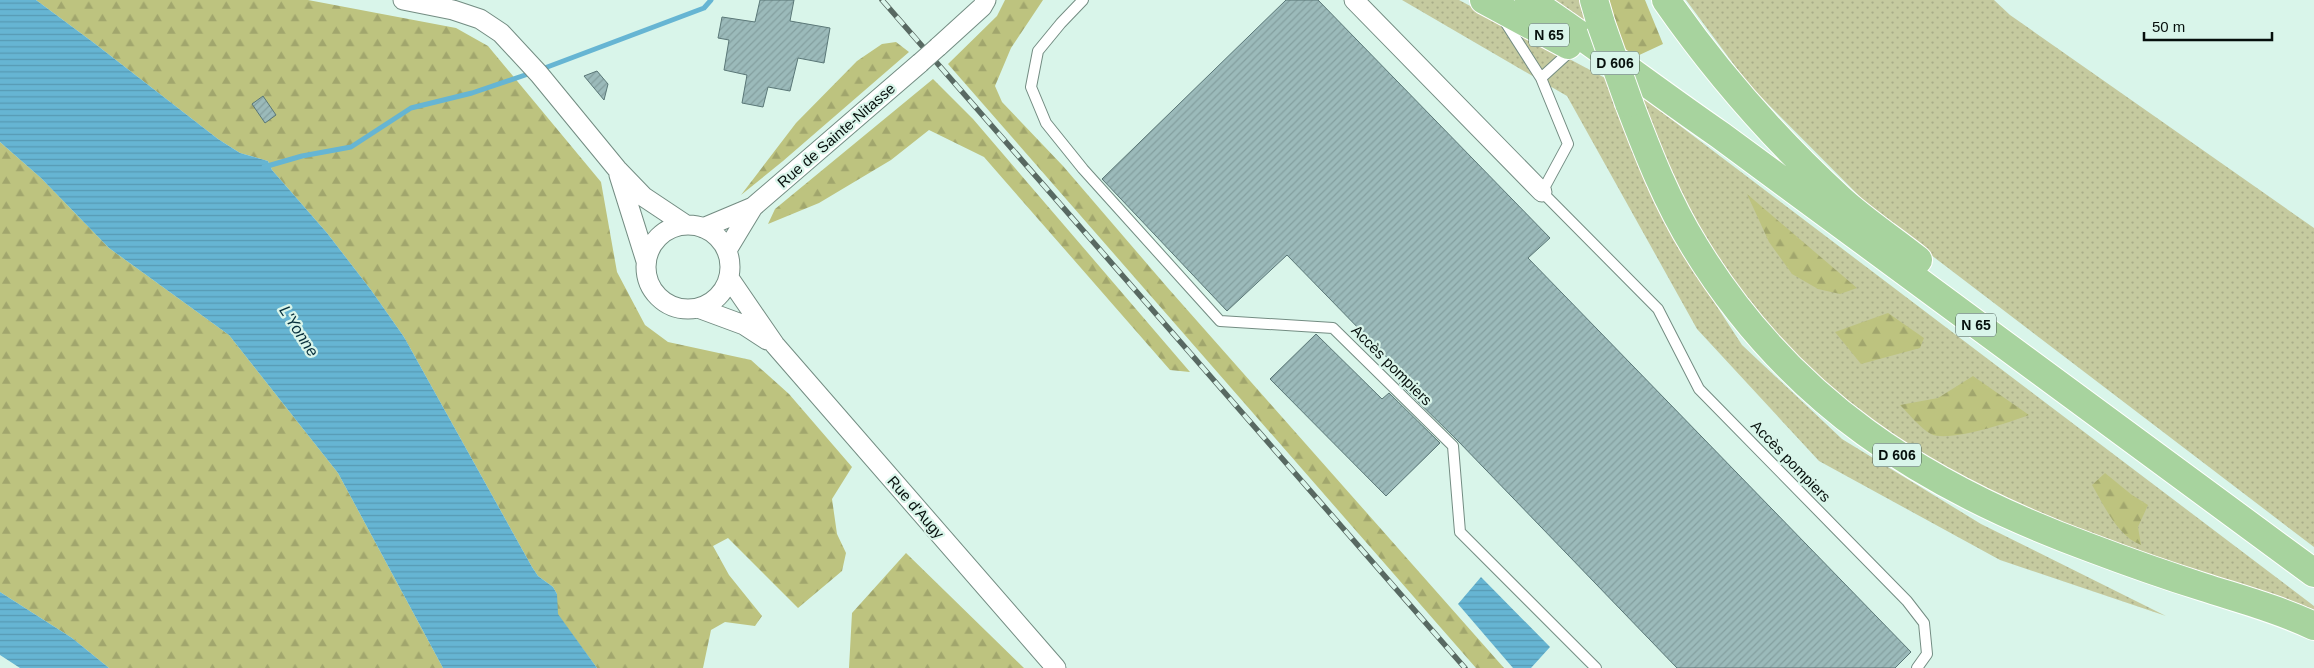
<svg xmlns="http://www.w3.org/2000/svg" width="2314" height="668" viewBox="0 0 2314 668" font-family="Helvetica,sans-serif">
  <defs>
    <pattern id="grass-dots" width="8" height="8" patternUnits="userSpaceOnUse" patternTransform="scale(1.25)"><rect width="8" height="8" fill="#c5ca9f"/><path d="M2 2h.1M6 6h.1" fill="none" stroke="#a8ac88" stroke-width="1.8" stroke-linecap="round"/></pattern>
    <pattern id="forest-firs" width="22" height="20" patternUnits="userSpaceOnUse" patternTransform="scale(1.25)"><rect width="22" height="20" fill="#bdc37f"/><path d="M5 1l3.5 6h-7zM16 11l3.5 6h-7z" fill="#a1a66d"/></pattern>
    <pattern id="water-rules" width="6" height="5" patternUnits="userSpaceOnUse" patternTransform="scale(1.25)"><rect width="6" height="5" fill="#66b5d3"/><path d="M0 2.5h6" fill="none" stroke="#579ab4"/></pattern>
    <pattern id="building-hatch" width="6" height="6" patternUnits="userSpaceOnUse" patternTransform="scale(1.25)"><rect width="6" height="6" fill="#9bbaba"/><path d="M-1 1l2-2M0 6l6-6M5 7l2-2" fill="none" stroke="#849f9f"/></pattern>
  </defs>
  <rect width="100%" height="100%" fill="#d9f5ea"/>
  <path fill="url(#grass-dots)" d="M1402 0H1459L1605 78 1679 248 1742 345 1842 439 1981 524 2166 616 2000 560 1819 461 1697 329 1567 96Z
    M1546 0H1583L1593 33Z
    M1686 0H1994L2010 15 2314 228V547L1876 213 1749 85Z
    M1638 94 2314 606V619L1987 499 1846 409 1730 286 1688 211Z"/>
  <path fill="url(#forest-firs)" d="M36 0H308L456 28 488 46 601 182 617 272 645 325 668 342 751 360 789 394 852 467 832 499 837 534 846 553 842 571 798 608 728 538 713 546 729 575 762 616 755 626 725 622 711 630 703 668H597L557 614V594L553 587 538 576 532 567 404 337 371 290 327 233 272 170 268 161 240 153 218 139 94 43Z
    M1005 0H1043L1011 48 995 86 1002 102 1063 166 1167 287 1504 668H1476L948 64 997 16Z
    M1607 0H1645L1663 44 1635 57 1622 48Z
    M896 42 909 52 783 161 741 195 796 123 857 61 882 44Z
    M933 79 973 119 1190 372 1170 370 984 157 929 130 891 160 819 203 768 224 775 209Z
    M0 142 41 178 109 248 229 335 338 473 443 668H109L72 638 0 592Z
    M1747 194 1857 288 1840 294 1818 289 1792 274 1769 242Z
    M1888 313 1924 338 1920 348 1861 364 1835 332Z
    M1973 376 2029 415C2011 422 1948 443 1931 434 1920 428 1909 414 1900 405L1938 398Z
    M2105 473 2132 495 2148 505 2138 527 2141 545C2117 536 2104 505 2092 485Z
    M906 553 1024 668H849L852 613Z"/>
  <path fill="url(#water-rules)" d="M0 0H36L94 43 218 139 240 153 268 161 272 170 327 233 371 290 404 337 532 567 538 576 553 587 557 594 558 614 597 668H443L338 473 229 335 109 248 41 178 0 142Z
    M1481 577 1550 647 1531 668H1513L1458 604Z
    M0 592 72 638 109 668H20L0 655Z"/>
  <g fill="none" stroke-linecap="round" stroke-linejoin="round">
    <path stroke="#66b5d3" stroke-width="5" d="M542 69 704 8 711 0
      M264 167 302 156 351 147 411 108 472 93 531 73"/>
  </g>
  <path fill="url(#building-hatch)" stroke="#5a7777" d="M760 0H794L790 21 830 28 824 63 798 58 790 91 768 87 763 107 742 103 747 75 724 70 729 40 718 38 722 17 755 22Z
    M1286 0H1318L1550 238 1528 258 1911 652 1895 668H1677L1458 441 1399 383 1406 377 1287 255 1227 311 1102 179Z
    M597 71 608 84 604 100 584 76Z
    M263 96 276 115 265 123 252 104Z
    M1316 334 1382 399 1389 393 1440 443 1386 496 1270 379Z"/>
  <g fill="none" stroke-linecap="round" stroke-linejoin="round">
    <g stroke="#738c82" stroke-width="12">
      <path id="service" d="M1083 0 1061 23 1038 51 1031 87 1046 123 1083 169 1220 321 1333 328 1453 446 1460 532 1596 668
        M1504 20 1541 78 1568 144 1542 192 1658 309 1699 389 1907 601 1924 623 1927 654 1917 668
        M1541 78 1574 48"/>
    </g>
    <g stroke="#738c82" stroke-width="21">
      <path id="minor" d="M403 0 453 10 480 19 501 33 539 74 617 169 644 197 686 225
        M1354 0 1542 192
        M938 47 982 7 986 0
        M619 175 646 261
        M646 267a42 42 0 1 1 84 0a42 42 0 1 1-84 0Z
        M703 228 753 207 920 63
        M727 250 753 207
        M729 278 775 345 1056 668
        M698 308 744 325 767 340"/>
    </g>
    <g stroke="#fff" stroke-width="30">
      <path id="primary" d="M1484 0 1568 45
        M1529 0C1594 43 1656 91 1720 135L2314 573
        M1594 0 1601 24
        M1666 0C1716 72 1776 140 1840 199 1864 221 1893 240 1918 260
        M1629 103C1648 153 1667 202 1695 247 1790 402 1924 487 2091 548 2128 562 2165 575 2203 587 2240 599 2278 609 2314 626"/>
    </g>
    <use href="#service" stroke="#fff" stroke-width="10"/>
    <use href="#minor" stroke="#fff" stroke-width="19"/>
    <use href="#primary" stroke="#a7d39e" stroke-width="28"/>
    <g stroke="#586962" stroke-width="5.5">
      <path id="rail" d="M882 0 1465 668"/>
    </g>
    <use href="#rail" stroke="#d9f5ea" stroke-width="4" stroke-dasharray="11" stroke-linecap="butt"/>
    <g stroke="#738c82" stroke-width="21" stroke-linecap="butt">
      <path id="minor-bridge" d="M920 63 938 47"/>
    </g>
    <g stroke="#fff" stroke-width="30" stroke-linecap="butt">
      <path id="primary-bridge" d="M1601 24 1629 103"/>
    </g>
    <use href="#minor-bridge" stroke="#fff" stroke-width="19"/>
    <use href="#primary-bridge" stroke="#a7d39e" stroke-width="28"/>
  </g>
  <g text-anchor="middle" dominant-baseline="central" stroke-width="4.5" stroke-linejoin="round" paint-order="stroke">
    <g fill="#d9f5ea" stroke="#45544f" stroke-width="1">
      <rect x="1529" y="23.5" width="40" height="23" rx="4"/>
      <rect x="1591" y="51.5" width="48" height="23" rx="4"/>
      <rect x="1956" y="313.5" width="40" height="23" rx="4"/>
      <rect x="1873" y="443.5" width="48" height="23" rx="4"/>
    </g>
    <g font-size="14" font-weight="bold" fill="#060f0c">
      <text x="1549" y="35">N 65</text>
      <text x="1615" y="63">D 606</text>
      <text x="1976" y="325">N 65</text>
      <text x="1897" y="455">D 606</text>
    </g>
    <g font-size="15" fill="#060f0c" stroke="#d9f5ea">
      <text transform="translate(836 135) rotate(-41)">Rue de Sainte-Nitasse</text>
      <text transform="translate(1392 365) rotate(45)">Accès pompiers</text>
      <text transform="translate(1791 461) rotate(46)">Accès pompiers</text>
      <text transform="translate(916 507) rotate(49)">Rue d'Augy</text>
    </g>
    <g font-size="16" font-style="italic" fill="#082f3c" stroke="#d9f5ea">
      <text transform="translate(299 331) rotate(57)">L'Yonne</text>
    </g>
  </g>
  <path d="M2144 32v8h128v-8" fill="none" stroke="#060f0c" stroke-width="2.5"/>
  <text x="2152" y="32" font-size="15" fill="#060f0c" stroke="#d9f5ea" stroke-width="4" paint-order="stroke">50 m</text>
</svg>
